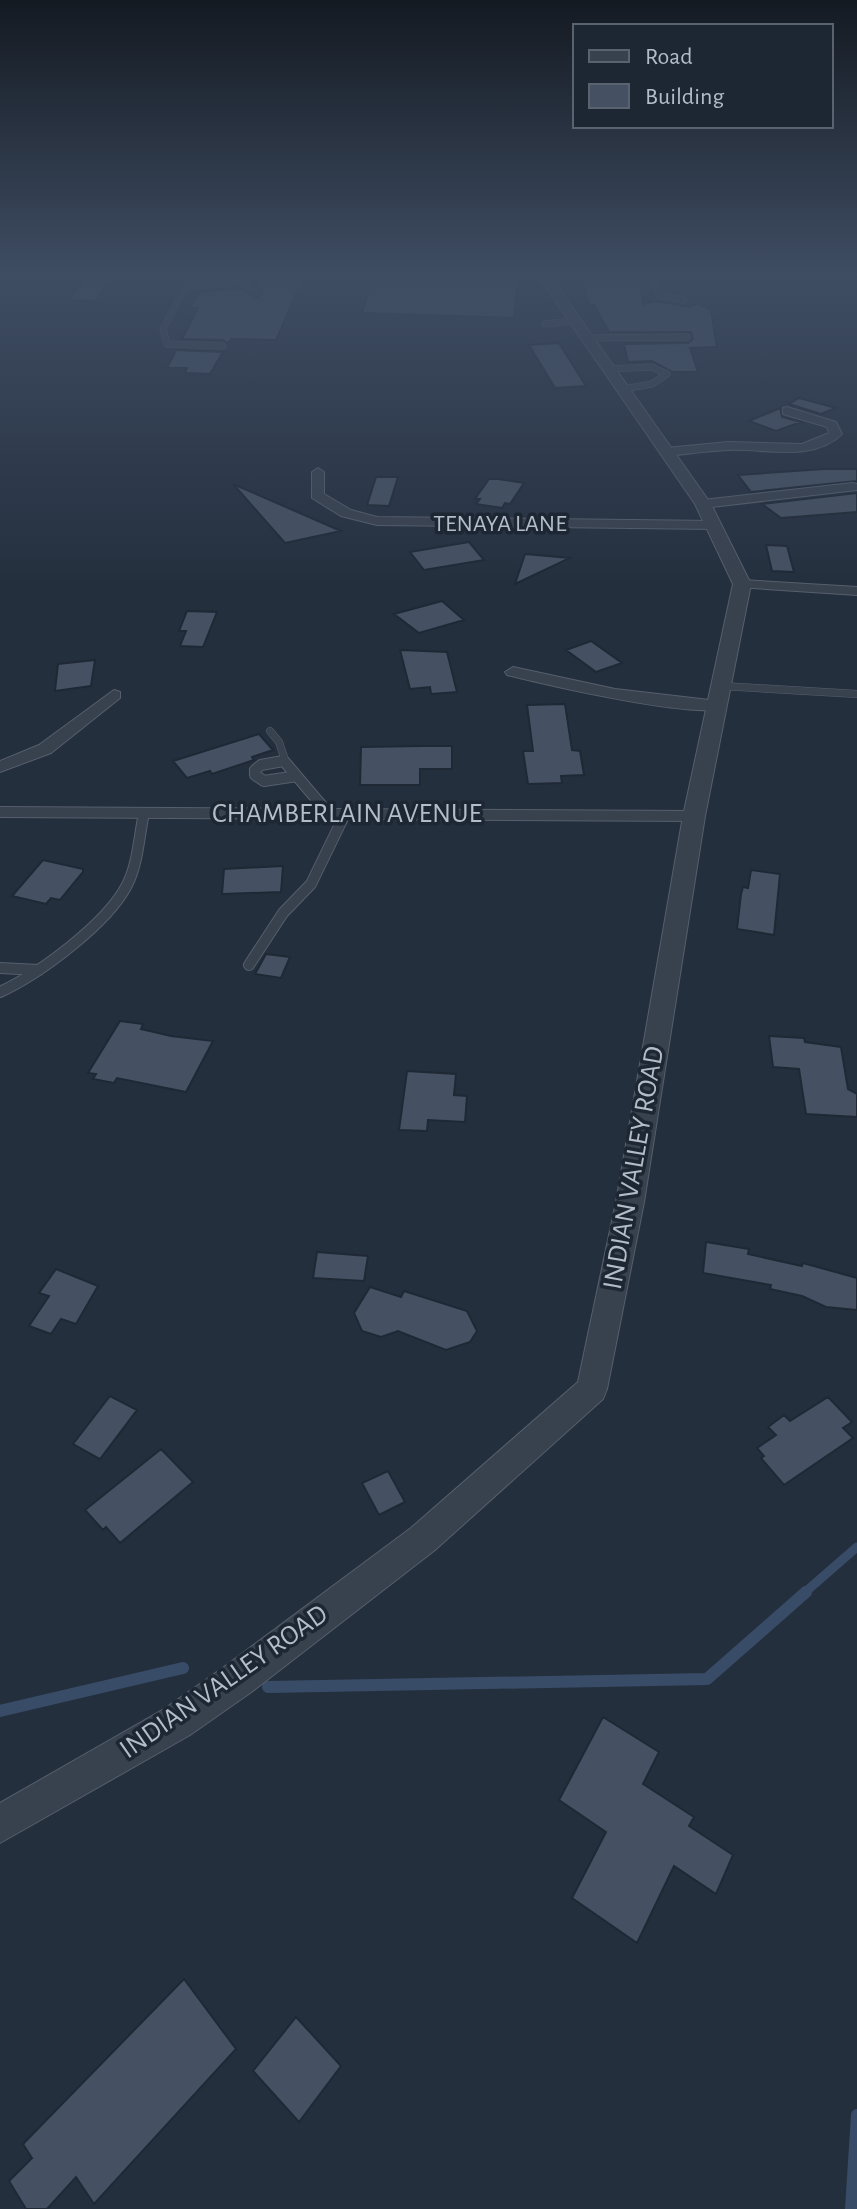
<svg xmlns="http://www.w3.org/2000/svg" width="857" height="2209" viewBox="0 0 857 2209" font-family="'Alegreya Sans',sans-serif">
  <rect width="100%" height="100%" fill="#242f3e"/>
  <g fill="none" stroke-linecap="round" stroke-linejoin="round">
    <path stroke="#394c67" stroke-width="9" d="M803 1594 857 1547"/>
    <path stroke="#394c67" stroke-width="12" d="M268 1687 707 1679 806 1592
      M0 1711 183 1668
      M851 2209 857 2115"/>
  </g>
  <path fill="#455162" stroke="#1f2835" stroke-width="2" d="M86 276H112L96 301 69 300Z
    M261 276H304L276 340 231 339 228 344 223 340 182 339 198 308 190 307 200 292 238 288 258 298 262 290 253 283Z
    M373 276H518L514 318 362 313Z
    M640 276 643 304 657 301 689 307 698 304 711 310 717 347 690 348 698 372H672L652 361 628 362 624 344 688 343 693 339 691 332H609L594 305H589L582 278Z
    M559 343 586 386 555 388 529 345Z
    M176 350 223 352 210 374 185 373 187 368H167Z
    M799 398 836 408 821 414 789 404Z
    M780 408 782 417 801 422 776 431 749 421Z
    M824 469H857V481L751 492 738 475Z
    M376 477H398L389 506 367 505Z
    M489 479H498L524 483 510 504 505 503 502 508 476 504 480 499H475Z
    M233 484 341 531 285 543Z
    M857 493V512L781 518 762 504Z
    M469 542 484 560 424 570 410 552Z
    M766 545 787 546 794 572 772 571Z
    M525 554 570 558 515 584Z
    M442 601 464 620 419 633 394 614Z
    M187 611 217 612 203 647 180 646 186 631H179Z
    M591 641 622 663 596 672 566 650Z
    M400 650 447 652 457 692 431 694 430 687 410 689Z
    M95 660 91 686 55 691 58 664Z
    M565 704 572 750 580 751 584 775 561 776 562 783 528 784 523 751H533L527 705Z
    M259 734 273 750 252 757 254 760 212 774 210 771 187 778 173 761Z
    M423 746H452V769H420V785H360L361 747Z
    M43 860 83 869V872L60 900 51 898 46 904 12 896Z
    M283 866 281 892 222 894 224 869Z
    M751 870 780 874 774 935 737 929 741 894 743 887 748 888Z
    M266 954 290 957 281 978 255 974Z
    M120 1021 143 1024 141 1029 171 1036 213 1041 186 1092 117 1078 114 1083 93 1079 96 1074 88 1073Z
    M769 1036 804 1038 805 1042 841 1047 848 1089 857 1094V1117L806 1114 799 1069 773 1067Z
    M407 1071 456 1074 454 1095 467 1096 465 1122 428 1120 427 1131 399 1130Z
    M706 1242 749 1249 748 1254 802 1266 803 1263 857 1278V1310L826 1307 802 1296 770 1289 771 1285 703 1273Z
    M317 1252 368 1256 364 1281 313 1278Z
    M56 1269 98 1286 76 1324 61 1319 51 1334 29 1326 49 1296 39 1293Z
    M370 1287 401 1297 404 1291 467 1311 477 1331 470 1342 446 1350 398 1331 381 1337 362 1331 354 1313Z
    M110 1396 137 1410 100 1459 73 1444Z
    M828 1397 852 1422 843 1428 853 1438 784 1485 761 1458 764 1456 757 1448 776 1435 768 1427 784 1415 790 1421Z
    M161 1449 193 1482 120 1543 106 1527 103 1530 85 1510Z
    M388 1471 405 1502 379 1515 362 1483Z
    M603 1717 659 1752 643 1784 694 1817 689 1826 733 1855 716 1894 674 1866 637 1943 572 1898 606 1832 559 1800Z
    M184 1979 236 2049 94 2204 76 2177 47 2209H26L9 2181 32 2158 23 2144Z
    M296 2017 341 2066 299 2122 253 2071Z"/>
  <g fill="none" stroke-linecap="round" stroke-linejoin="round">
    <g stroke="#565f6c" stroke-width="7">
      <path id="service-far2" d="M652 276 660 296 684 300
        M239 282 256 292
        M545 324 574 321
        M586 338 687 337
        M223 346 167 344 163 329 185 287 239 282 255 276
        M608 369 652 367 667 374 652 384 623 389"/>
    </g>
    <g stroke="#565f6c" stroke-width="8">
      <path id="service-far1" d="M722 686 857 694
        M270 731 279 742 286 763
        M271 763 284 761"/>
    </g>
    <g stroke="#565f6c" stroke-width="12">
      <path id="service" d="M283 761 261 765 255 770V775L264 781 297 776
        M284 761 329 814
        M249 965 283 913 311 884 345 814
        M0 968 39 970
        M0 992C39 974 107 924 127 885 138 864 139 836 144 813"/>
    </g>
    <g stroke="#565f6c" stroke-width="2">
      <path id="minor" d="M787 407 836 422 842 434C812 463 765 448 728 450 707 451 687 454 666 456L660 452 666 448 728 442 802 444 829 433 827 427 783 414V408Z
        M318 468 324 472V494L351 510 377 517 714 521 721 525 714 529 377 525 341 516 312 498V472Z
        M852 483 857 484V490L703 508 696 504 703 500Z
        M742 580 857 587V595L737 587V581Z
        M513 667 615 689 718 701 726 706C708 723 539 683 507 675L505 672Z
        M114 690 120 692V698L51 753 0 772V761L39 745Z
        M0 807 694 811 703 816 694 821 0 817Z"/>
    </g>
    <g stroke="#565f6c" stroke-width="2">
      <path id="tertiary" d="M538 276H550L711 504 751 584 705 816 644 1202 607 1389 603 1399 435 1550 250 1693 190 1735 0 1843V1803L164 1709 224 1667 411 1528 578 1382 616 1202 683 816 733 584 695 504Z"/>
    </g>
    <use href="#service-far2" stroke="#38414e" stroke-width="6"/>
    <use href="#service-far1" stroke="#38414e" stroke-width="7"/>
    <use href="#service" stroke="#38414e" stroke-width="10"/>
    <use href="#minor" fill="#38414e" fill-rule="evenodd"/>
    <use href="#tertiary" fill="#38414e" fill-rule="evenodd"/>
  </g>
  <linearGradient id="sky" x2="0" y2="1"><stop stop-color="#141a22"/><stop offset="0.47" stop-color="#3f4d63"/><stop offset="1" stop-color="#3f4d63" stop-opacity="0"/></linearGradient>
  <rect width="857" height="585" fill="url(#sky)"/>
  <g text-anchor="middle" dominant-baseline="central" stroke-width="7" stroke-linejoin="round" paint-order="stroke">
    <g font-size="24" fill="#b4bcc9" stroke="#1d2633">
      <text x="500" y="524">TENAYA LANE</text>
    </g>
    <g font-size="28" fill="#b4bcc9" stroke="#1d2633">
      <text x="347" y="814">CHAMBERLAIN AVENUE</text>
      <text transform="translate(634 1168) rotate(-80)">INDIAN VALLEY ROAD</text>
      <text transform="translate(224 1682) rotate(-35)">INDIAN VALLEY ROAD</text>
    </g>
  </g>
  <rect x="573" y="24" width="260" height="104" fill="#1d2633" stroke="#59626f" stroke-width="2"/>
  <rect x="589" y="50" width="40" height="12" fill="#38414e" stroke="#59626f" stroke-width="2"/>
  <text x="645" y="64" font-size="24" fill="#b4bcc9">Road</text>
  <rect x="589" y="84" width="40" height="24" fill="#455162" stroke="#59626f" stroke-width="2"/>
  <text x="645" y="104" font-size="24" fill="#b4bcc9">Building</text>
</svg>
